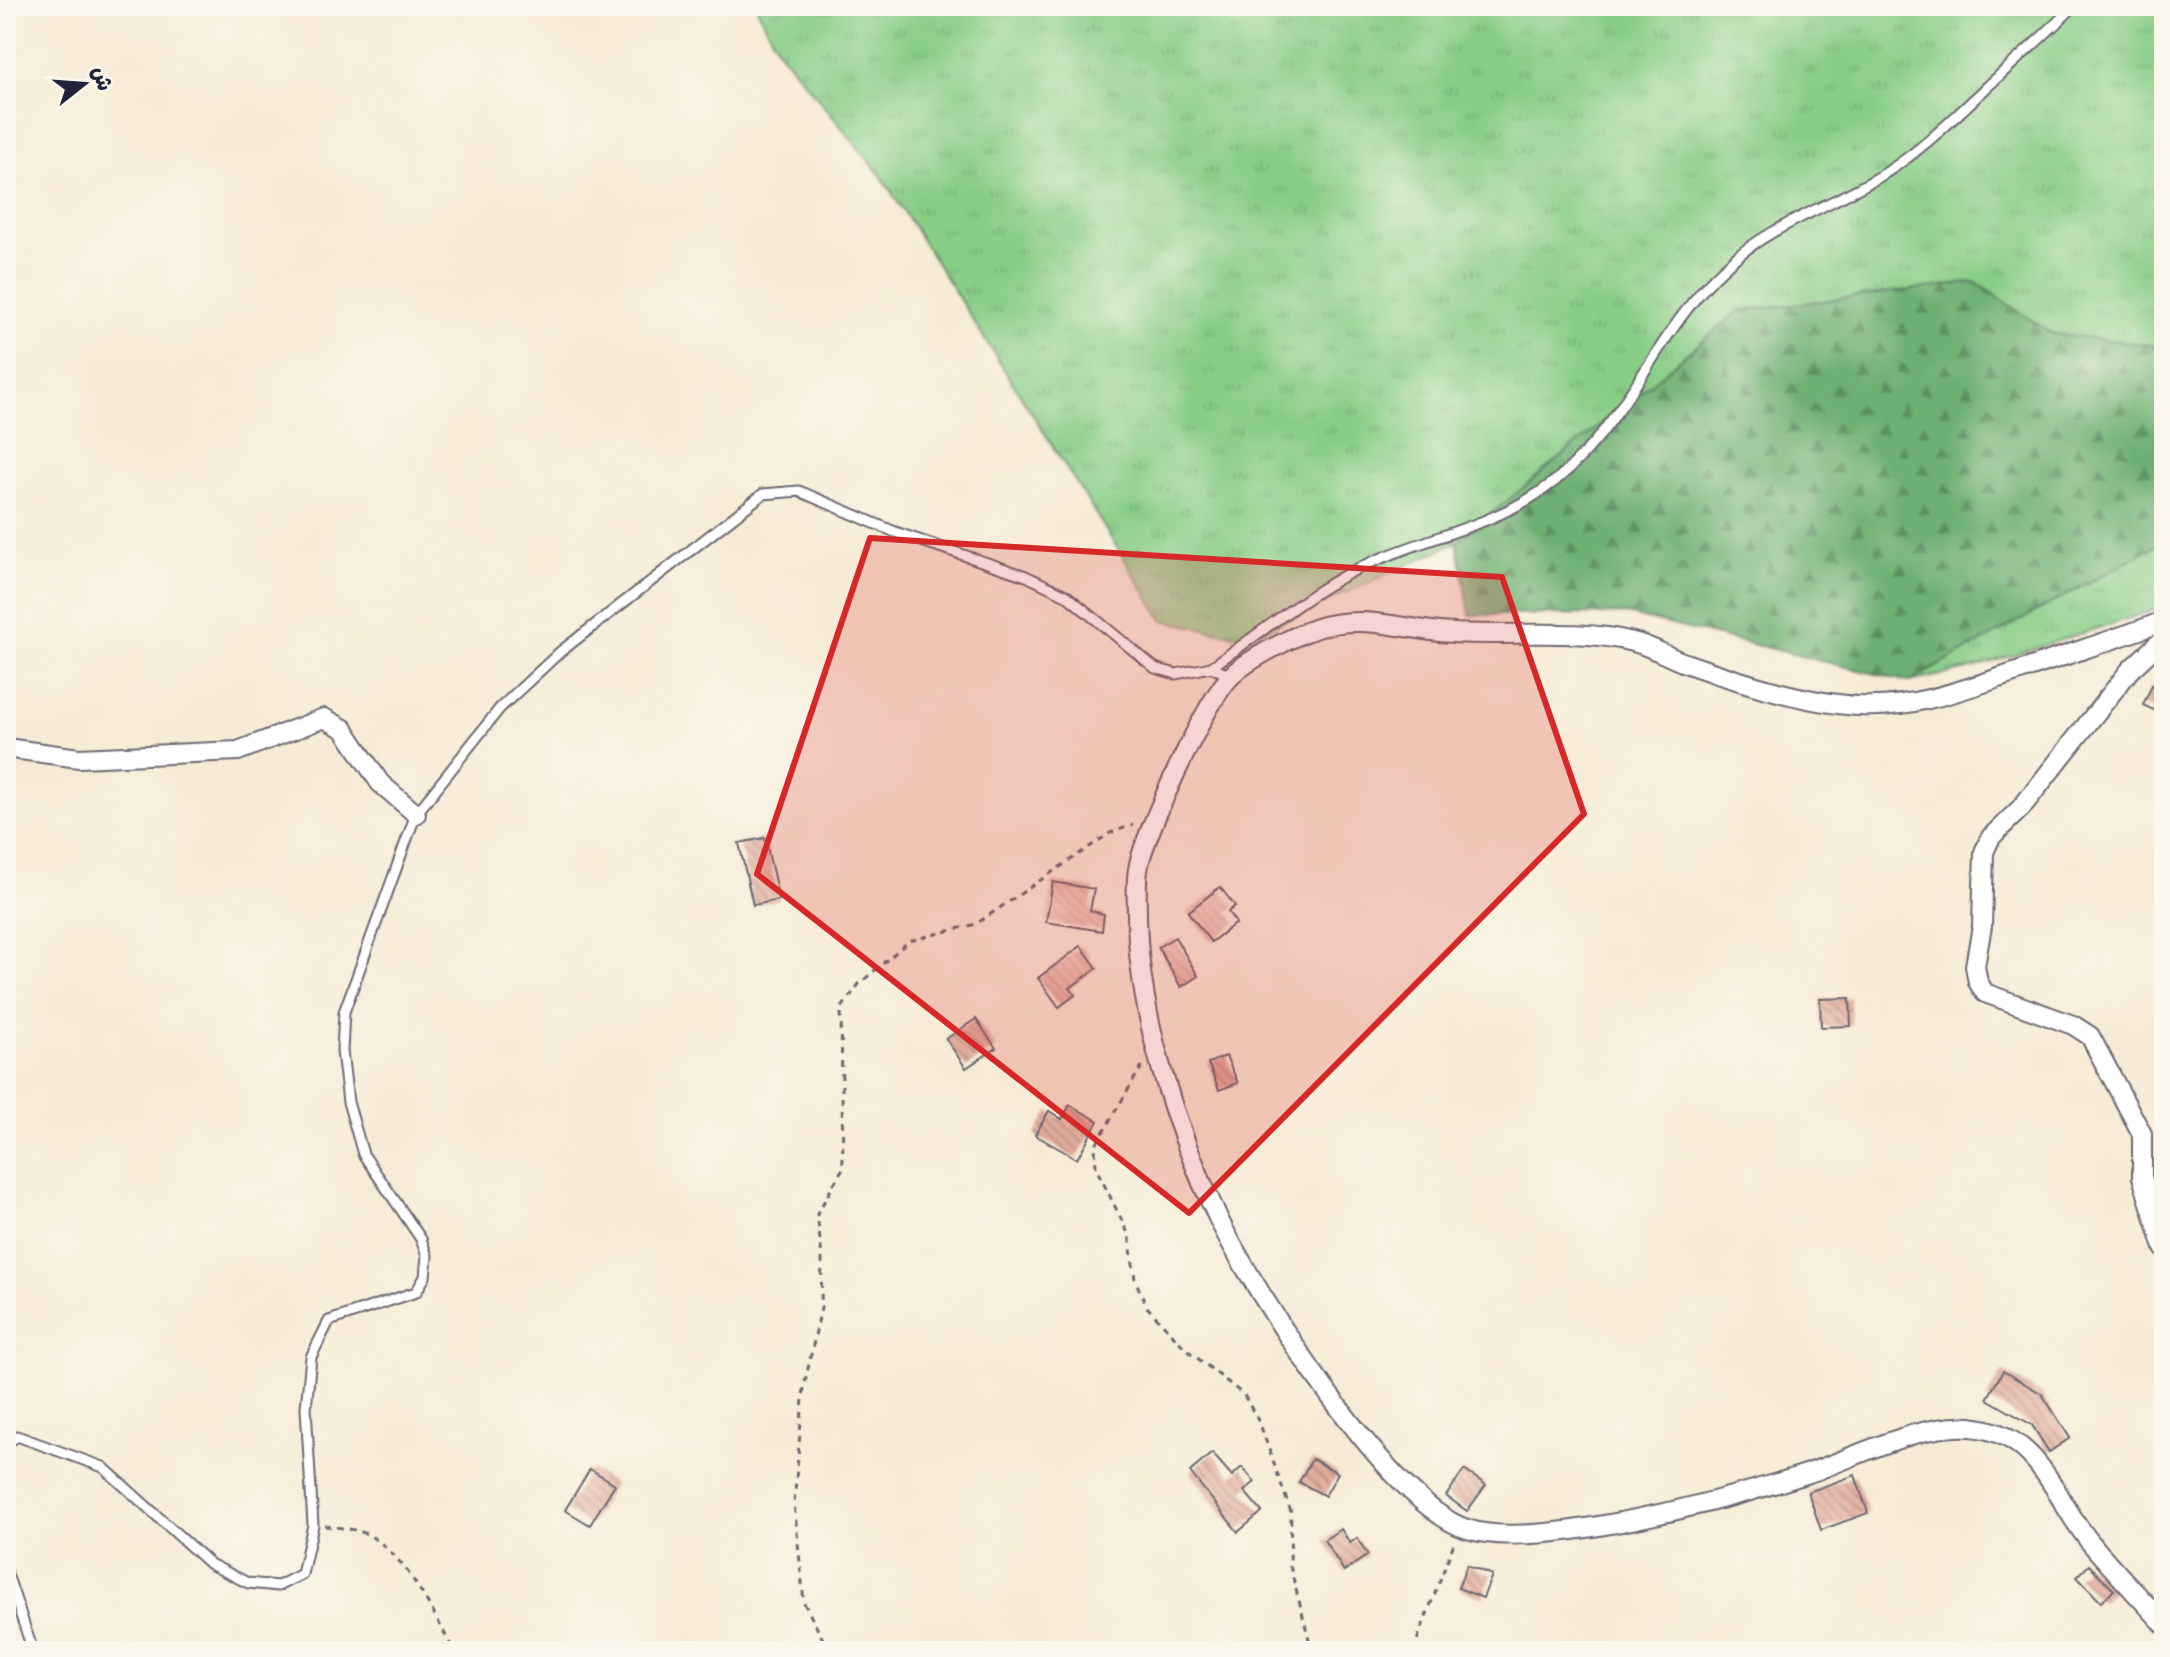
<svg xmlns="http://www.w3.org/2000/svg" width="2170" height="1657" viewBox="0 0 2170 1657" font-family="Mali,'Playpen Sans Arabic',sans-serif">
  <defs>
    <pattern id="grass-tufts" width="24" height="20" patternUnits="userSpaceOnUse" patternTransform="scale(2)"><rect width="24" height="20" fill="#88cd86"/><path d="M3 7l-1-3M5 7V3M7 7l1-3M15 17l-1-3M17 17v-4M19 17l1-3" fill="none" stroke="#75b075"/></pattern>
    <pattern id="forest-firs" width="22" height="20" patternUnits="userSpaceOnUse" patternTransform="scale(2)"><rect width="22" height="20" fill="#6eb073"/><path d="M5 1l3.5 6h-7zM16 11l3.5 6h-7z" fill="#5a8f60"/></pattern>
    <pattern id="building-back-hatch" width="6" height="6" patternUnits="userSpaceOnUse" patternTransform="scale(2)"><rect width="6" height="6" fill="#e2ab9b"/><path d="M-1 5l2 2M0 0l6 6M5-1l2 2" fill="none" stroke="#b78b80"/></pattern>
  </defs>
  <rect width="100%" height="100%" fill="#fbf7ec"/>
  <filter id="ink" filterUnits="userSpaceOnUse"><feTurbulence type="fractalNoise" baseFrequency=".0125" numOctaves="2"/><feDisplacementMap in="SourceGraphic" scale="16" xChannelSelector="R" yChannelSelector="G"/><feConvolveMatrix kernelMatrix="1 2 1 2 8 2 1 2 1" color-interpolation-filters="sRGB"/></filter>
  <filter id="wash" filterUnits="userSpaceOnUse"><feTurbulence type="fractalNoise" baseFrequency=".006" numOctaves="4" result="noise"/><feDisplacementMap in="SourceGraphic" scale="32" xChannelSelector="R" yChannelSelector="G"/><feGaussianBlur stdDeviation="1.8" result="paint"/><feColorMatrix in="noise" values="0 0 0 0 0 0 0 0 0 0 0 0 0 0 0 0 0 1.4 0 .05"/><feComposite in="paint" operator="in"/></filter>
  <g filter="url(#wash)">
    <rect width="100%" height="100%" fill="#f6ebd6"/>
    <path fill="url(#grass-tufts)" stroke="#557860" stroke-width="2" d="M756 6H2164V347L2051 333 1975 282 1739 311 1457 542 1248 638 1163 620 880 174 778 50Z
      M2164 541V607L1973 668 1909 682Z"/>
    <path fill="url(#forest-firs)" stroke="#486957" stroke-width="2" d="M1975 282 2051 333 2164 347V541L1909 682 1626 614 1470 615 1457 542 1739 311Z"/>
    <g id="blocks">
      <path fill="url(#building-back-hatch)" d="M2152 685 2164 691V715L2143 705Z
        M765 838 779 900 753 905 739 843Z
        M1053 882 1094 889 1090 911 1104 914 1102 931 1046 922Z
        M1220 887 1235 906 1228 912 1236 923 1211 942 1188 912Z
        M1175 937 1198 976 1181 987 1158 947Z
        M1081 946 1097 968 1070 988 1075 995 1059 1007 1038 978Z
        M1850 998 1851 1026 1821 1027 1820 999Z
        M976 1019 996 1048 966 1068 946 1039Z
        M1226 1056 1238 1083 1219 1090 1208 1063Z
        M1070 1105 1098 1121 1077 1159 1035 1135 1049 1111 1062 1119Z
        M2003 1371 2042 1394 2070 1438 2049 1452 2032 1425 1987 1399Z
        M1212 1453 1232 1476 1242 1467 1255 1482 1244 1491 1262 1512 1238 1532 1190 1472Z
        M1312 1459 1338 1473 1325 1496 1299 1482Z
        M590 1469 615 1484 590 1525 565 1510Z
        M1464 1470 1486 1485 1467 1511 1446 1496Z
        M1855 1475 1868 1513 1821 1530 1808 1492Z
        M1341 1529 1350 1543 1357 1538 1368 1555 1344 1571 1324 1540Z
        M1467 1565 1492 1575 1483 1598 1458 1588Z
        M2089 1565 2114 1590 2101 1602 2077 1577Z"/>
    </g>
  </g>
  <g filter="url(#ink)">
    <use href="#blocks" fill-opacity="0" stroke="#6c6871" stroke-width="2"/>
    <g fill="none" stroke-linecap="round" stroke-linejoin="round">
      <g stroke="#6c6871" stroke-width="13">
        <path id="lane" d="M1211 667C1259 635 1305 595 1357 569 1415 540 1485 529 1540 492 1624 435 1652 335 1723 269 1770 224 1830 207 1884 174 1922 150 1953 119 1986 88 2015 61 2046 34 2074 6
          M6 1444 17 1436 103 1467 210 1564 248 1583 278 1586 302 1574 313 1525 306 1408 311 1357 329 1321 416 1292 425 1277 427 1256 421 1239 363 1154 348 1102 342 1051 344 1012 416 814 500 708 560 652 763 494 799 491 895 532 1026 576 1066 595 1155 668 1176 674 1211 667 1231 676
          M6 1571 33 1651"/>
      </g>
      <g stroke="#6c6871" stroke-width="22">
        <path id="street" d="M2164 621C2116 639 2068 654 2020 671 1967 688 1916 709 1859 706 1804 703 1737 681 1685 663 1668 657 1651 646 1633 642 1574 627 1502 638 1440 632 1399 628 1358 614 1317 628 1295 635 1249 659 1232 675 1206 700 1151 822 1140 860 1135 878 1137 897 1137 915 1138 1015 1176 1131 1219 1220 1255 1293 1391 1506 1467 1529 1538 1552 1732 1498 1806 1474 1855 1458 1925 1419 1978 1428 2042 1438 2054 1499 2090 1542 2113 1570 2139 1596 2164 1624
          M2164 638 2130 670 2021 808 1991 837 1984 852 1982 926 1975 966 1978 982 1985 993 2073 1025 2090 1036 2142 1134V1177L2164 1248
          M6 748 79 758 238 751 324 718 344 729 380 783 416 814"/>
      </g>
      <path stroke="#6c6871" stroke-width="3" stroke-dasharray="6 6" stroke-linecap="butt" d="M1142 1066 1095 1146 1096 1168 1129 1235 1135 1279 1146 1306 1186 1349 1244 1395 1260 1424 1291 1512 1290 1566 1312 1651
        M325 1526C339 1528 355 1528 368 1535 405 1553 435 1616 454 1651
        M829 1651 804 1603 794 1503 804 1387 821 1308 822 1257 817 1214 843 1168 841 1009 859 984 909 941 976 924 1110 833 1133 825
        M1413 1651 1454 1543"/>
      <use href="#lane" stroke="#fff" stroke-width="9"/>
      <use href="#street" stroke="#fff" stroke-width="18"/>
    </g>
  </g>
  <path fill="#d62828" fill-opacity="0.2" stroke="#d62828" stroke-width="6" stroke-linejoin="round" d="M870 538 1502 577 1584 814 1189 1213 757 874Z"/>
  <rect width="2170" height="1657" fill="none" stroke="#fbf7ec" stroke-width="32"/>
  <g transform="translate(84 84) rotate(73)" stroke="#fbf7ec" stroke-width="6" paint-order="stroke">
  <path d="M0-6L14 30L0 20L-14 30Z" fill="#22223b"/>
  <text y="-12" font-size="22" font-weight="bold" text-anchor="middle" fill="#22223b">ش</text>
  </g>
</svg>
